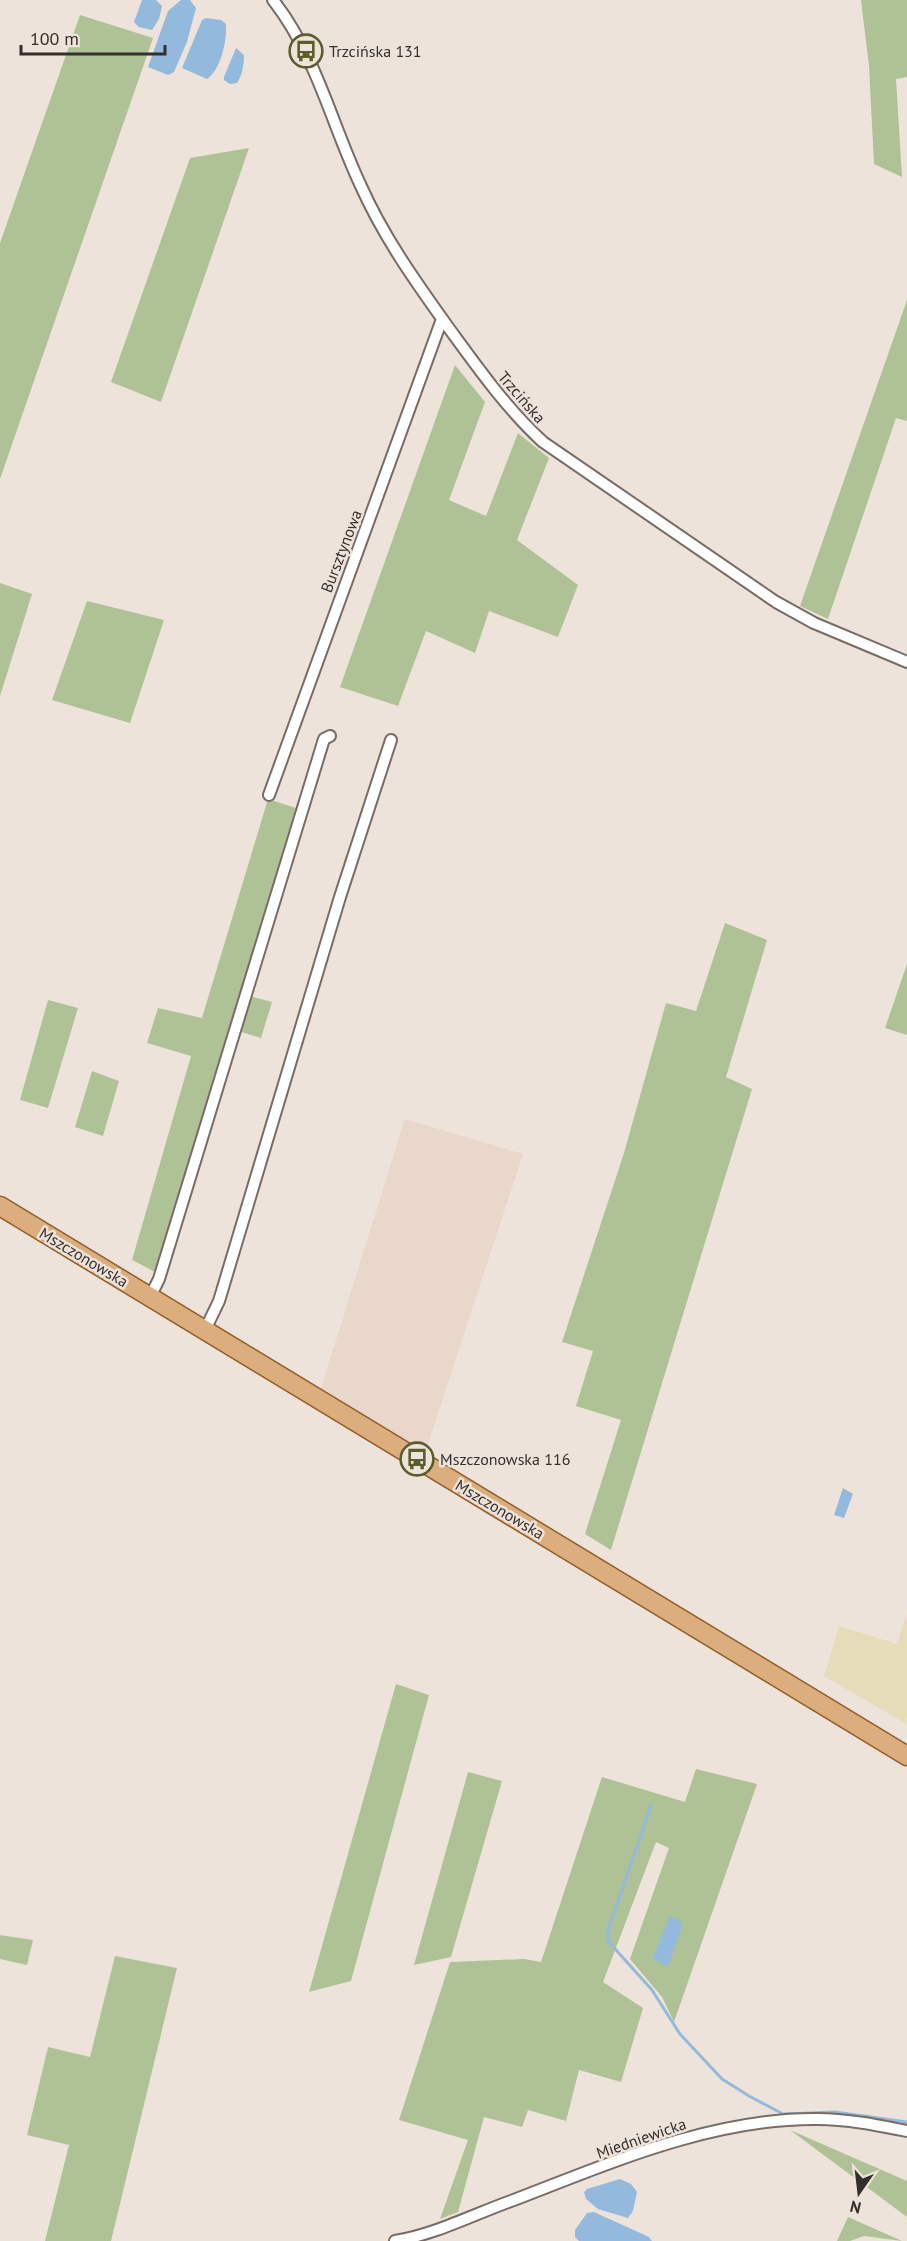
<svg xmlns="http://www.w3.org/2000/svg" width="907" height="2241" viewBox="0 0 907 2241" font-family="'PT Sans',sans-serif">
  <rect width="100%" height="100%" fill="#eee3db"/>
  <path fill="#e8d7ca" d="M405 1119 523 1154 425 1453 321 1388Z"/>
  <path fill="#aec296" d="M861 0H907V77L896 79 902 177 874 164 869 66Z
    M80 15 153 38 0 479V243Z
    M249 148 161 402 111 382 190 158Z
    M907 300V421L896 418 828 619 800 606Z
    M455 365 485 402 449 500 486 516 518 433 549 458 517 540 578 585 558 637 489 611 475 653 426 631 398 706 340 687Z
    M0 583 32 594 0 696Z
    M87 601 164 620 130 723 52 700Z
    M268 799 296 808 157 1273 132 1260 191 1056 147 1043 158 1008 202 1018Z
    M725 923 767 940 726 1077 752 1089 611 1550 585 1534 621 1420 576 1406 593 1351 562 1342 624 1153 666 1003 696 1011Z
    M907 964V1035L885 1028Z
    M249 996 272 1002 261 1038 238 1031Z
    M48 1000 78 1008 48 1108 20 1100Z
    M92 1071 119 1081 103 1136 75 1127Z
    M396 1684 429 1695 351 1981 309 1992Z
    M696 1769 757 1784 674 2022 662 1997 630 1959 669 1848 656 1842 603 1982 643 2008 621 2082 579 2070 566 2121 528 2110 522 2127 484 2117 458 2212 440 2219 468 2140 399 2120 450 1962 524 1959 541 1962 602 1777 685 1802Z
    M468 1772 502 1781 451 1957 414 1965Z
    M0 1935 33 1940 27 1965 0 1959Z
    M115 1956 177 1968 111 2241H45L69 2145 27 2135 48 2047 90 2057Z
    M790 2130 907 2181V2217Z
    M848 2217 902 2241 864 2236 850 2241H837Z"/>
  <path fill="#e6dcb7" d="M907 1612V1715L905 1723 824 1676 839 1626 897 1644Z"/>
  <path fill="#93b9dc" d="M142 0H156L162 6 159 19 152 30 139 27 134 22Z
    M181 0H190L196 8 187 42 174 72 168 75 148 67 168 11Z
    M206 18 221 20 226 24C227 41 221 70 207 79L182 68 202 20Z
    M236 48 244 55C244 65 242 76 237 83L230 84 224 80V77Z
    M843 1488 853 1494 844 1518 834 1515Z
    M669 1917 678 1919 683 1924 668 1966H665L653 1958Z
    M620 2179 631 2184 637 2192 633 2211 628 2218 598 2209 586 2199 584 2192 587 2189Z
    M594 2212 649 2237 652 2241H579L575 2237V2230L587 2213Z"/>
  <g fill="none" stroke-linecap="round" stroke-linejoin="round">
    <path stroke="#93b9dc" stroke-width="3" d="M651 1806 608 1930V1941L652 1990 680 2034 722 2079 749 2096 783 2114 835 2112 907 2122"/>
    <g stroke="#776d66" stroke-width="14">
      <path id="minor" d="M273 0C316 55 331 122 360 184 383 236 415 281 448 327 478 368 506 408 543 442L776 602 814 623 907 662
        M269 795 442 319
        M150 1297 159 1279 324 739 330 736
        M205 1330 219 1301 340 897 391 740
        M395 2241C436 2234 472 2215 511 2201 608 2164 711 2118 817 2119 847 2119 877 2125 907 2131"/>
    </g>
    <g stroke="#915e29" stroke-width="21">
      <path id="primary" d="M0 1206 907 1756"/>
    </g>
    <use href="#minor" stroke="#fff" stroke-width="10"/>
    <use href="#primary" stroke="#dcae7e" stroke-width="18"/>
  </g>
  <defs>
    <g id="bus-ring" transform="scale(1.725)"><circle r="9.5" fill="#eee3db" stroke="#595e2c" stroke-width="1.5"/><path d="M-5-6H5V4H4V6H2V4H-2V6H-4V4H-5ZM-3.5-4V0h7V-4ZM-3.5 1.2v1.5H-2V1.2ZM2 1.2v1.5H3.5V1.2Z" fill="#595e2c"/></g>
  </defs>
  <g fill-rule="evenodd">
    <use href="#bus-ring" x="306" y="51"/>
    <use href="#bus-ring" x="417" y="1459"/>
  </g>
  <g text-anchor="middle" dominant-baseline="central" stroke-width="5" stroke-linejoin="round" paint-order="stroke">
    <g font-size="16" fill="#332f2b" stroke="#eee3db" text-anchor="start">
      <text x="329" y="51">Trzcińska 131</text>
      <text x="440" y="1459">Mszczonowska 116</text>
    </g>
    <g font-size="16" fill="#332f2b" stroke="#eee3db">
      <text transform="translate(522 397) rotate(49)">Trzcińska</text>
      <text transform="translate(341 551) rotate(-69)">Bursztynowa</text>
      <text transform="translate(84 1257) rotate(31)">Mszczonowska</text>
      <text transform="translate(500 1509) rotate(31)">Mszczonowska</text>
      <text transform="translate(641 2138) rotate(-19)">Miedniewicka</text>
    </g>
  </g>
  <g transform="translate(859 2193) rotate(194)" stroke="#eee3db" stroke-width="4.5" paint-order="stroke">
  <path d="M0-4.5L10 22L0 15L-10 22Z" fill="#332f2b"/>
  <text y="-9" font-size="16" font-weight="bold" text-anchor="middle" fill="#332f2b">N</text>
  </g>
  <path d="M21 45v9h144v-9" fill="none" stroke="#332f2b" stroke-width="3"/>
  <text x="30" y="45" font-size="18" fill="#332f2b" stroke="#eee3db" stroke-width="4.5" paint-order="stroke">100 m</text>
</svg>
